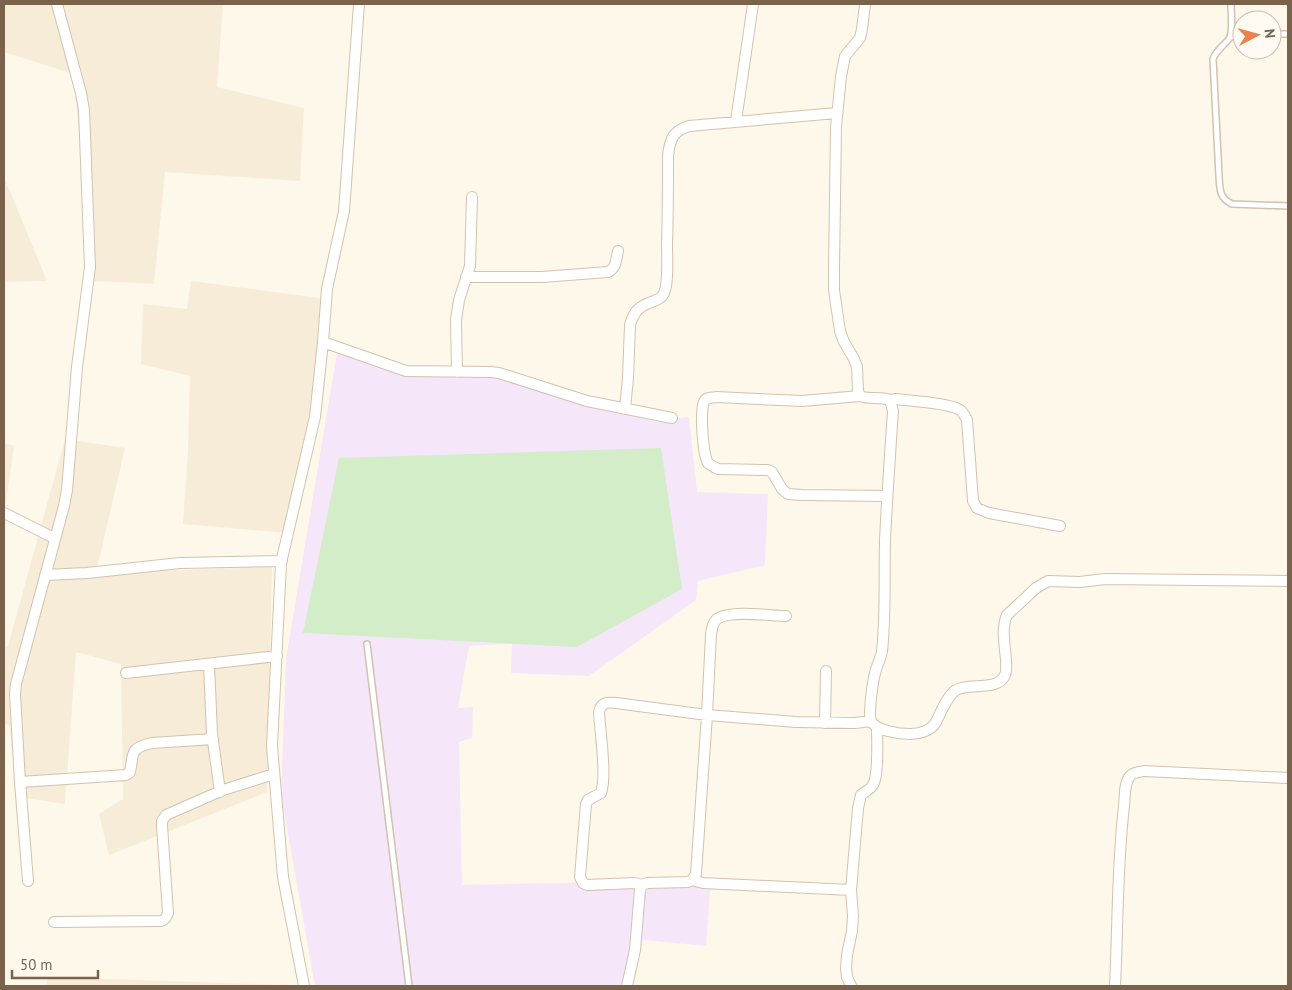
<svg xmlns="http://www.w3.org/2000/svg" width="1292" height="990" viewBox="0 0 1292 990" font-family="'PT Sans',sans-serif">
  <rect width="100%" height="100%" fill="#fef8ea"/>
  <path fill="#f6ecd8" d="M4 4H223L217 87 304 108 300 181 165 172 154 284 94 281 73 74 4 52Z
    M4 177 47 281 4 282Z
    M191 281 320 298 319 360 289 533 183 524 188 450 190 376 141 364 143 304 187 309Z
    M65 439 125 448 96 573 272 567 267 792 109 855 99 814 123 799 121 664 76 652 65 804 19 797 9 725 4 724V646H8Z
    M4 443 14 446 4 516Z
    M48 977 290 985 291 986H46Z"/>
  <path fill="#f5e6fa" d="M337 353 406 375 496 372 656 422 689 417 697 492 768 494 765 565 698 581 696 600 589 676 511 673 512 644 469 646 458 708 473 707 472 738 459 742 462 885 711 880 706 946 643 940 630 986H315L281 794 286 659Z"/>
  <path fill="#d2edc7" d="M661 448 682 589 577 647 303 633 339 458Z"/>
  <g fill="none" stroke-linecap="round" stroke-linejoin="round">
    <g stroke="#d2c2ae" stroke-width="8">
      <path id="lane" d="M1231 4C1231 12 1233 29 1230 37 1226 45 1217 48 1213 59L1219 176C1220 189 1219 198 1232 204L1288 206
        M1272 34H1288
        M1230 37 1242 36
        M367 644 409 986"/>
    </g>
    <g stroke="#d2c2ae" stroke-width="12">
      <path id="street" d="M865 4 862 29 860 38 845 56 841 76 836 127 834 269V290L840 331 844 342 854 359 857 367 858 391 860 396C869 400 880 396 890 400L893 411C890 454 887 497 885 541 884 577 886 615 882 651 881 658 877 665 875 673 873 681 868 714 871 721 876 731 900 734 910 734 919 734 931 731 936 722 941 712 947 696 956 690 969 682 998 692 1005 675 1007 671 1006 665 1006 660 1005 646 1001 628 1007 615L1036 588 1048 581 1080 582 1105 579 1288 581
        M736 121 753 4
        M466 277H542L608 272C616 268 616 261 618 251
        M323 342 406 371 491 372 499 373 587 401 672 418
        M457 372 456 320 459 300 470 266 472 197
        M860 396 802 401 716 397C712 398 708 397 705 400 699 407 703 455 708 463 711 466 714 467 718 469L768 470 772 472 782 489 788 494 802 495 887 496
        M890 400 896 399C910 401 950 403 960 410 964 412 965 417 967 420L973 501 977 508 989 513 1060 526
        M625 409 628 378 630 325C634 310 640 306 654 301 657 300 661 298 663 295 669 286 667 256 667 244 668 215 668 185 668 155 670 139 673 131 689 126L837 113
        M4 513 54 538
        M45 575 87 573 180 563 282 561
        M209 664 212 734 220 792
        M126 673 277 656
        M825 723 826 671
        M20 782 126 775 130 772C134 753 129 748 152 743L213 739
        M692 880 703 883 851 890
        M28 881 20 782 15 694 16 684 64 506 67 490 77 367 90 267 84 110 81 93 57 4
        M643 885 634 883 587 885 583 883 580 877 586 804 588 800 601 793C607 775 600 732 599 712 601 702 608 702 616 703L707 715 796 722 855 723 871 721
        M54 922 161 921C165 920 166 918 168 913L162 826V821L166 815 223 790 274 774
        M304 986 283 877 272 746 281 563 315 417 323 342 327 289 344 211 359 4
        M627 986 635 950 640 889 643 885 647 883 688 882 692 880 696 874 707 715 711 634C712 629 712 624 716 620 726 609 770 616 786 616
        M851 986 847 977 846 968 847 955 852 931 853 916 851 890 858 808 861 795C865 791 870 790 873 785 879 774 877 741 877 727
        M1115 986C1118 926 1117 865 1124 806 1125 797 1124 783 1130 776 1133 772 1140 772 1144 771L1288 778"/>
    </g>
    <use href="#lane" stroke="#fff" stroke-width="5"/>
    <use href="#street" stroke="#fff" stroke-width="10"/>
  </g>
  <rect width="1292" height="990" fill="none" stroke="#7b624b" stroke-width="10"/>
  <g transform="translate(1257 35) rotate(84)"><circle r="24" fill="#fffbf2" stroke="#cabeaf"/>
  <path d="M0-4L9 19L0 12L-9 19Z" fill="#ec814b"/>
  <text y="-8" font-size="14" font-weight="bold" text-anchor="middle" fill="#7b624b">N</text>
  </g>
  <path d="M12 970v8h86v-8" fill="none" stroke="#7b624b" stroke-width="2.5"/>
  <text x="20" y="970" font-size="15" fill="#7b624b" stroke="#fffbf2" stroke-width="4" paint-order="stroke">50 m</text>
</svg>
